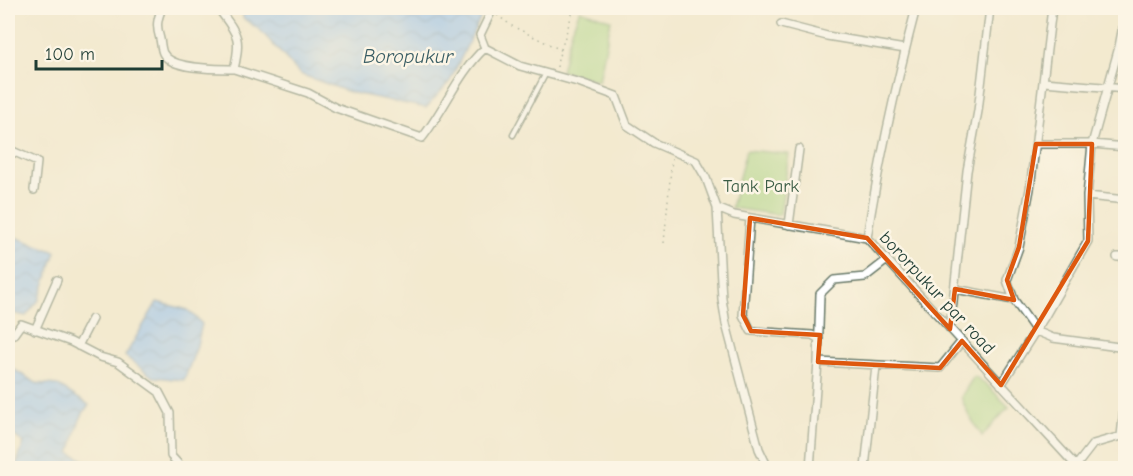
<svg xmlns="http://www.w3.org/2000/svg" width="1133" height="476" viewBox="0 0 1133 476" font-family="'Comic Neue',sans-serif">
  <defs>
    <pattern id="water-waves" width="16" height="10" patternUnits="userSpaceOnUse" patternTransform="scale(1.5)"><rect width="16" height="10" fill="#88bcf6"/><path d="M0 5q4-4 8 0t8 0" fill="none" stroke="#6f9ac8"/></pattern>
  </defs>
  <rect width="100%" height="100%" fill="#fcf5e5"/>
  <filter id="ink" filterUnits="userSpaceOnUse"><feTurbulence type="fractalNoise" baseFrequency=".0167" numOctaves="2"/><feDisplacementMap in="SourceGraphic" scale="12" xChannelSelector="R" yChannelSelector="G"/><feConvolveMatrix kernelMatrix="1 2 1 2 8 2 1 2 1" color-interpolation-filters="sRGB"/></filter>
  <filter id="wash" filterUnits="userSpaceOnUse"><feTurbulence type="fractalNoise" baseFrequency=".008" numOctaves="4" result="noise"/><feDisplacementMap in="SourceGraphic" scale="24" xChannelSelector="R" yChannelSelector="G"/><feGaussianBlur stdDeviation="1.35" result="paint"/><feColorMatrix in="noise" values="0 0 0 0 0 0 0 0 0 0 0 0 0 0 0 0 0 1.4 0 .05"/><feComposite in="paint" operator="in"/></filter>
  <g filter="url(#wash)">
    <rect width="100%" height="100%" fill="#f3eacf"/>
    <path fill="#a7d684" stroke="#638a5c" stroke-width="1.5" d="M580 10 611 20 599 81 561 71 572 29Z
      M746 150 789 154 780 215 731 208Z
      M974 376 986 384 1009 407 982 436 968 414 961 397Z"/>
    <path fill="url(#water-waves)" stroke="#547c95" stroke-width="1.5" d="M243 8H485L450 81 426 108 349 92 300 74 261 31 243 18Z
      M15 237 56 252 39 300 26 316 8 312V251Z
      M157 302 188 310 202 324 196 349 184 380 153 377 125 356Z
      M8 369H13L36 383 57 385 89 405C77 418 76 436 70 453L89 462 86 468H15L24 443 8 431Z"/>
  </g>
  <g filter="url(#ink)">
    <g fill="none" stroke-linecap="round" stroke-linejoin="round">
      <g stroke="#697a6a" stroke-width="7">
        <path id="lane" d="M513 135 546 73"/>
      </g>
      <g stroke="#697a6a" stroke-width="10">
        <path id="street" d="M162 8C157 20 156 26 160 39 161 43 161 49 163 53 171 70 217 69 234 69
          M218 8C237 34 242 36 234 69L308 93 336 108 422 138C445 109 458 73 485 48
          M493 8 480 35 485 48 520 66 581 83 616 96 627 125 654 143 696 161 706 178 717 208 734 215 867 238 1078 468
          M1052 8 1030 189 1019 247 1007 280 1014 300 1036 331 1053 338 1126 348
          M781 24 827 36 905 49
          M1044 82 1126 89
          M1036 144H1092L1126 147
          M8 149 37 162 34 190
          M1087 196 1126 200
          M717 208 722 299 726 324 759 449 768 468
          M750 218 743 315 751 331 812 335 819 339
          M789 225 799 149
          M867 238C879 160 896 84 916 8
          M1117 257H1126
          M955 289 1014 300
          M950 329 967 171 978 111 990 8
          M35 330 57 280
          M8 333 14 334 21 324 71 342 100 357 118 362 159 392 170 413 171 456 182 468
          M78 346 92 319
          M818 362 940 368 962 341
          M1001 385 1045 316 1088 241 1087 196 1092 144 1119 47 1126 10
          M1076 466 1093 444 1121 436 1126 391
          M810 468 818 362 820 294 834 280 865 277 887 260
          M865 468 876 366"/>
      </g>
      <path stroke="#697a6a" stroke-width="1.5" stroke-dasharray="1.5 4.5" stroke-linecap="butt" d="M497 15 512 26 561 50
        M557 67 558 59 574 8
        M664 243 672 158"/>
      <use href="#lane" stroke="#fff" stroke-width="4"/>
      <use href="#street" stroke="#fff" stroke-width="7"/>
    </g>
  </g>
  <path d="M0 0H1133V476H0ZM1036 144H1092L1088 241 1001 385 962 341 940 368 818 362 820 335 751 331 743 315 750 218 867 238 950 329 955 289 1014 300 1007 280 1019 247Z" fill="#f3eacf" fill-opacity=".55" fill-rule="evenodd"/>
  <path fill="none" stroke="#de580e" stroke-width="4.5" stroke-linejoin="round" d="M1036 144H1092L1088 241 1001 385 962 341 940 368 818 362 820 335 751 331 743 315 750 218 867 238 950 329 955 289 1014 300 1007 280 1019 247Z"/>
  <g text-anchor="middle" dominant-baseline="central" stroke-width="5" stroke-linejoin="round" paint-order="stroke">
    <g font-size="18" fill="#3a5c44" stroke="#fcf5e5">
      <text x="761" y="186">Tank Park</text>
    </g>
    <g font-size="18" fill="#1f3d34" stroke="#fcf5e5">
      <text transform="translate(937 293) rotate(47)">bororpukur par road</text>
    </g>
    <g font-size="20" font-style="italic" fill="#395d64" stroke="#fcf5e5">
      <text x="408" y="56">Boropukur</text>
    </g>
  </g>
  <rect width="1133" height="476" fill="none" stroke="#fcf5e5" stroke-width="30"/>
  <path d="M36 60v9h126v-9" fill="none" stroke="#1f3d34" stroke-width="3"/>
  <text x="45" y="60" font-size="18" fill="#1f3d34" stroke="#fcf5e5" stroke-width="4.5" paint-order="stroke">100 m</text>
</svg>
